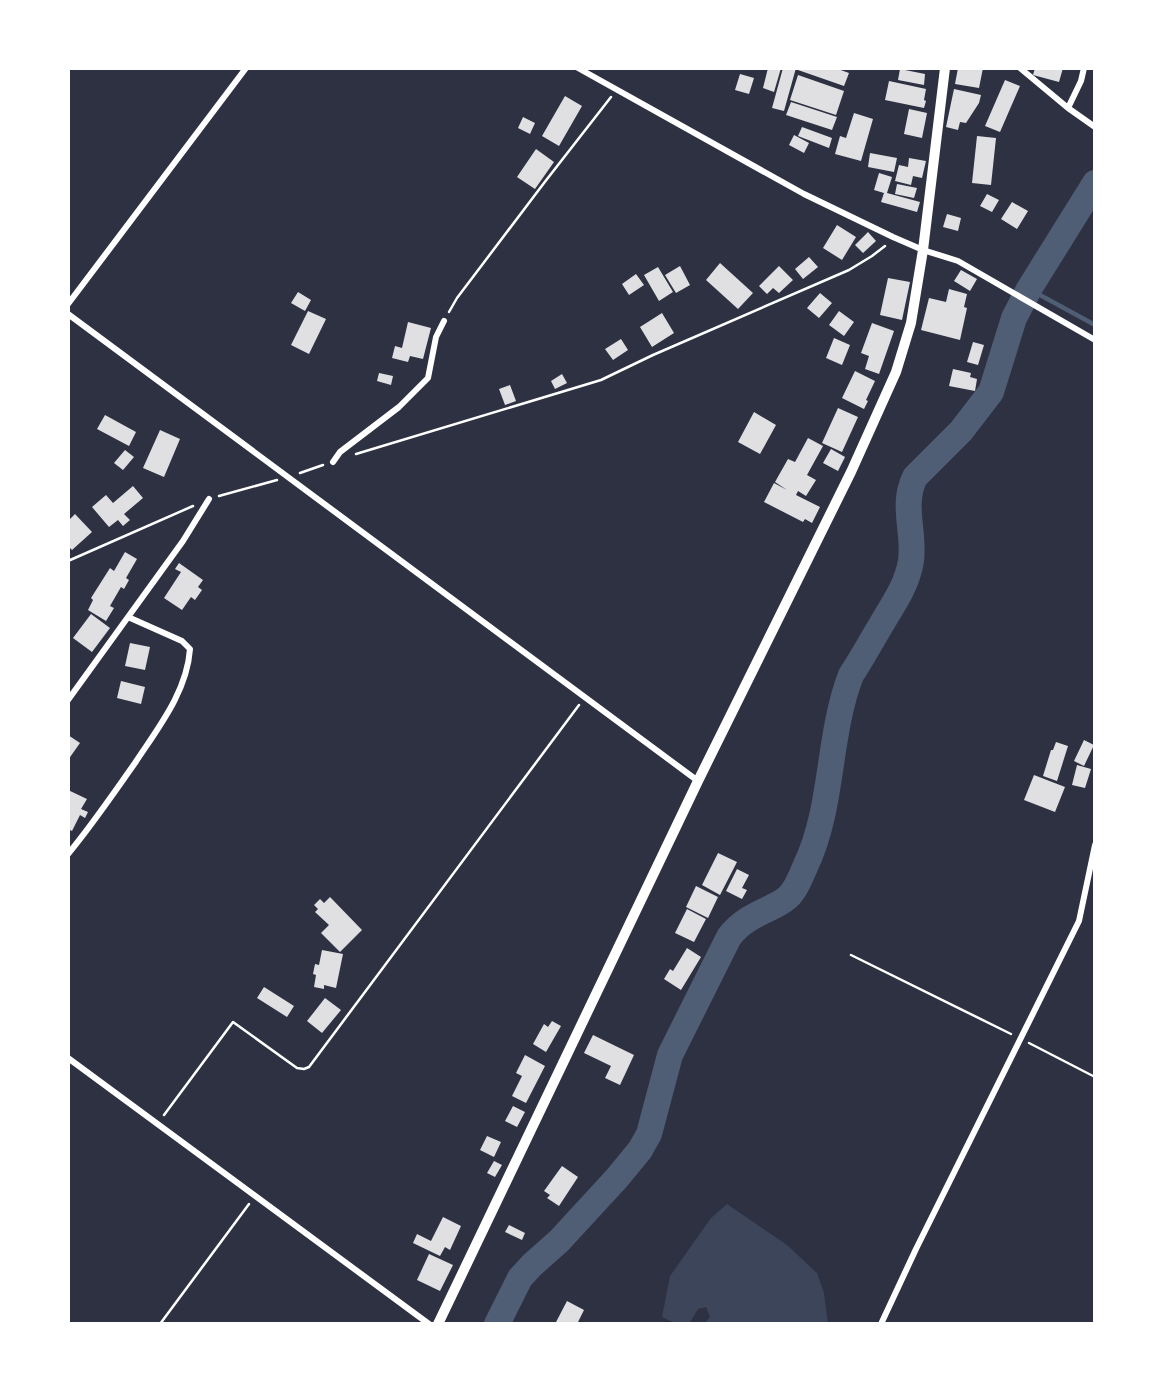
<svg xmlns="http://www.w3.org/2000/svg" width="1163" height="1392" viewBox="0 0 1163 1392" font-family="Commissioner,sans-serif">
  <rect width="100%" height="100%" fill="#2d3142"/>
  <path fill="#3c4559" d="M727 1204 787 1245 817 1273 824 1293 828 1324H704L710 1317 706 1307 698 1309 689 1324H677L662 1317 670 1276 711 1218Z"/>
  <g fill="none" stroke-linecap="round" stroke-linejoin="round">
    <path stroke="#4f5d75" stroke-width="4.5" d="M1029 289 1095 325"/>
    <path stroke="#4f5d75" stroke-width="26" d="M497 1324 520 1278 532 1265 559 1241 617 1178 640 1150 649 1134 670 1055 729 937C740 922 755 915 772 907 778 904 785 901 790 895 797 888 801 876 805 867 834 807 827 737 851 675 863 657 873 638 884 620 896 600 907 584 911 561 915 532 901 505 915 477L961 431 991 392 1014 318 1029 289 1095 183"/>
  </g>
  <path fill="#e0e0e3" d="M768 68H781L774 92 763 88Z
    M783 68H796L784 111 772 108Z
    M799 68H835L849 73 844 86 798 70Z
    M958 68H983L979 88 955 84Z
    M1035 68H1063L1059 82 1033 75Z
    M900 69 925 74 924 85 898 80Z
    M740 74 754 78 749 94 735 90Z
    M798 75 844 91 836 115 790 100Z
    M1005 80 1020 86 1000 132 985 126Z
    M889 81 926 89 924 100 926 101 924 108 885 100Z
    M954 89 981 95 979 103 966 123 960 122 958 130 946 127Z
    M565 96 582 106 559 146 542 136Z
    M791 102 837 117 832 130 786 115Z
    M909 109 927 113 922 138 904 134Z
    M854 113 873 119 861 161 835 154 840 136 846 138Z
    M523 117 535 123 530 134 518 128Z
    M802 127 832 138 829 148 798 136Z
    M794 135 809 143 804 153 789 145Z
    M977 136 996 138 991 185 972 183Z
    M536 149 554 162 535 189 517 177Z
    M870 153 897 158 894 172 868 167Z
    M909 158 926 161 922 178 913 176 911 185 895 181 899 165 908 167Z
    M879 173 892 177 887 193 920 202 917 212 881 202 884 193 874 190Z
    M897 184 917 188 914 198 895 194Z
    M987 194 999 200 992 212 980 206Z
    M1012 202 1028 211 1017 229 1001 219Z
    M947 214 961 218 958 231 943 227Z
    M837 225 856 237 842 260 823 248Z
    M868 232 876 241 863 253 855 245Z
    M809 257 818 267 803 279 795 269Z
    M720 263 753 293 738 309 706 280Z
    M680 266 690 285 676 293 665 275Z
    M779 266 793 280 779 293 773 288 767 294 759 286Z
    M658 267 673 292 659 301 644 275Z
    M961 270 977 279 970 291 954 281Z
    M636 274 644 285 629 295 622 284Z
    M888 278 910 282 902 320 880 315Z
    M949 289 967 294 964 307 967 308 960 340 921 330 929 298 946 302Z
    M298 292 311 300 305 311 291 303Z
    M820 293 832 303 819 318 807 308Z
    M308 311 326 319 309 354 291 345Z
    M839 311 854 322 844 336 829 325Z
    M662 313 674 333 652 347 640 327Z
    M408 322 431 328 423 359 410 356 408 362 392 358 395 346 402 348Z
    M872 323 894 331 879 374 865 369 869 356 861 353Z
    M834 338 850 345 842 365 826 358Z
    M621 339 628 350 613 360 605 349Z
    M973 342 984 345 978 365 967 362Z
    M953 369 971 373 970 377 977 379 975 391 949 386Z
    M855 371 875 381 866 400 868 401 864 409 842 398Z
    M379 373 393 376 391 385 377 381Z
    M562 374 567 383 555 389 551 381Z
    M510 385 516 401 505 405 499 389Z
    M838 408 858 417 842 452 822 443Z
    M754 412 776 425 760 454 738 442Z
    M105 415 136 432 129 446 97 429Z
    M160 430 180 439 164 477 143 468Z
    M808 438 823 446 807 475 816 480 806 496 798 491 796 495 820 507 812 523 805 519 803 522 764 502 774 483 787 490 775 482 788 459 795 462Z
    M831 449 845 457 838 471 823 463Z
    M125 450 134 457 123 470 114 463Z
    M133 486 143 498 124 514 130 520 123 526 118 520 109 527 92 507 106 495 113 503Z
    M75 514 92 532 72 550 68 546V521Z
    M125 552 137 559 126 578 129 580 124 589 121 587 110 606 114 608 106 621 88 610 93 600 91 598 110 568 114 571Z
    M179 563 203 580 198 587 202 590 195 600 191 597 182 610 164 598 181 572 175 569Z
    M91 614 110 628 92 652 73 638Z
    M130 643 150 647 145 670 125 666Z
    M121 681 145 687 141 704 117 698Z
    M68 735 80 743 68 760Z
    M1084 740 1094 745 1084 766 1074 761Z
    M1056 742 1068 746 1057 781 1043 776 1051 750H1053Z
    M1077 765 1091 769 1085 788 1072 785Z
    M1034 775 1065 787 1055 812 1024 800Z
    M68 790 87 799 81 809 88 812 85 818 80 815 72 831 68 829Z
    M718 853 737 862 720 895 702 885Z
    M737 869 749 875 742 888 747 890 742 899 726 891Z
    M696 886 718 897 708 918 686 907Z
    M330 897 362 930 340 952 321 933 329 925 315 912 318 909 314 905 320 899 324 903Z
    M687 909 706 919 694 942 675 933Z
    M687 948 701 957 681 990 664 979 670 969 673 971Z
    M322 950 343 954 336 988 324 985V989L314 987 316 975 313 974 315 964 319 965Z
    M264 987 294 1006 287 1017 257 998Z
    M325 998 341 1010 322 1033 307 1021Z
    M552 1021 561 1026 546 1052 533 1044 544 1024 548 1027Z
    M593 1035 634 1055 620 1085 605 1078 611 1066 584 1053Z
    M525 1055 545 1066 526 1103 512 1096 522 1076 516 1073Z
    M513 1106 525 1112 517 1127 505 1121Z
    M487 1136 501 1142 494 1157 480 1150Z
    M494 1161 502 1165 495 1177 487 1173Z
    M562 1166 578 1177 559 1206 547 1198 550 1195 544 1191Z
    M443 1217 461 1226 450 1250 445 1247 440 1256 413 1243 417 1234 431 1241Z
    M509 1225 525 1233 522 1240 505 1232Z
    M429 1254 453 1265 440 1291 417 1280Z
    M567 1301 584 1310 577 1324H555Z"/>
  <g fill="none" stroke-linecap="round" stroke-linejoin="round">
    <path stroke="#fff" stroke-width="2.5" d="M449 312 457 298 544 183 611 97
      M356 454 601 380 653 355 849 270 872 256 885 246
      M300 473 323 465
      M219 496 277 480
      M68 561 193 506
      M851 955 1011 1034
      M1029 1043 1095 1077
      M164 1115 233 1022 297 1068 304 1069 309 1067 579 705
      M160 1324 249 1204"/>
    <path stroke="#fff" stroke-width="6" d="M578 68 804 194 893 237 923 250 958 261 1095 340
      M1020 68 1068 108 1095 127
      M1068 108 1081 81 1084 68
      M68 304 246 68
      M68 314 698 781
      M333 462 340 452 399 407 428 378 436 337 444 321
      M68 700 183 541 209 499
      M68 854C92 825 113 794 135 763 158 728 187 692 190 649L182 641 128 617
      M68 1058 429 1324
      M881 1324 916 1249 1079 921 1095 845"/>
    <path stroke="#fff" stroke-width="10" d="M438 1324 698 781 851 472 896 372 911 323 923 250 945 68"/>
  </g>
  <rect width="1163" height="1392" fill="none" stroke="#ffffff" stroke-width="140"/>
</svg>
